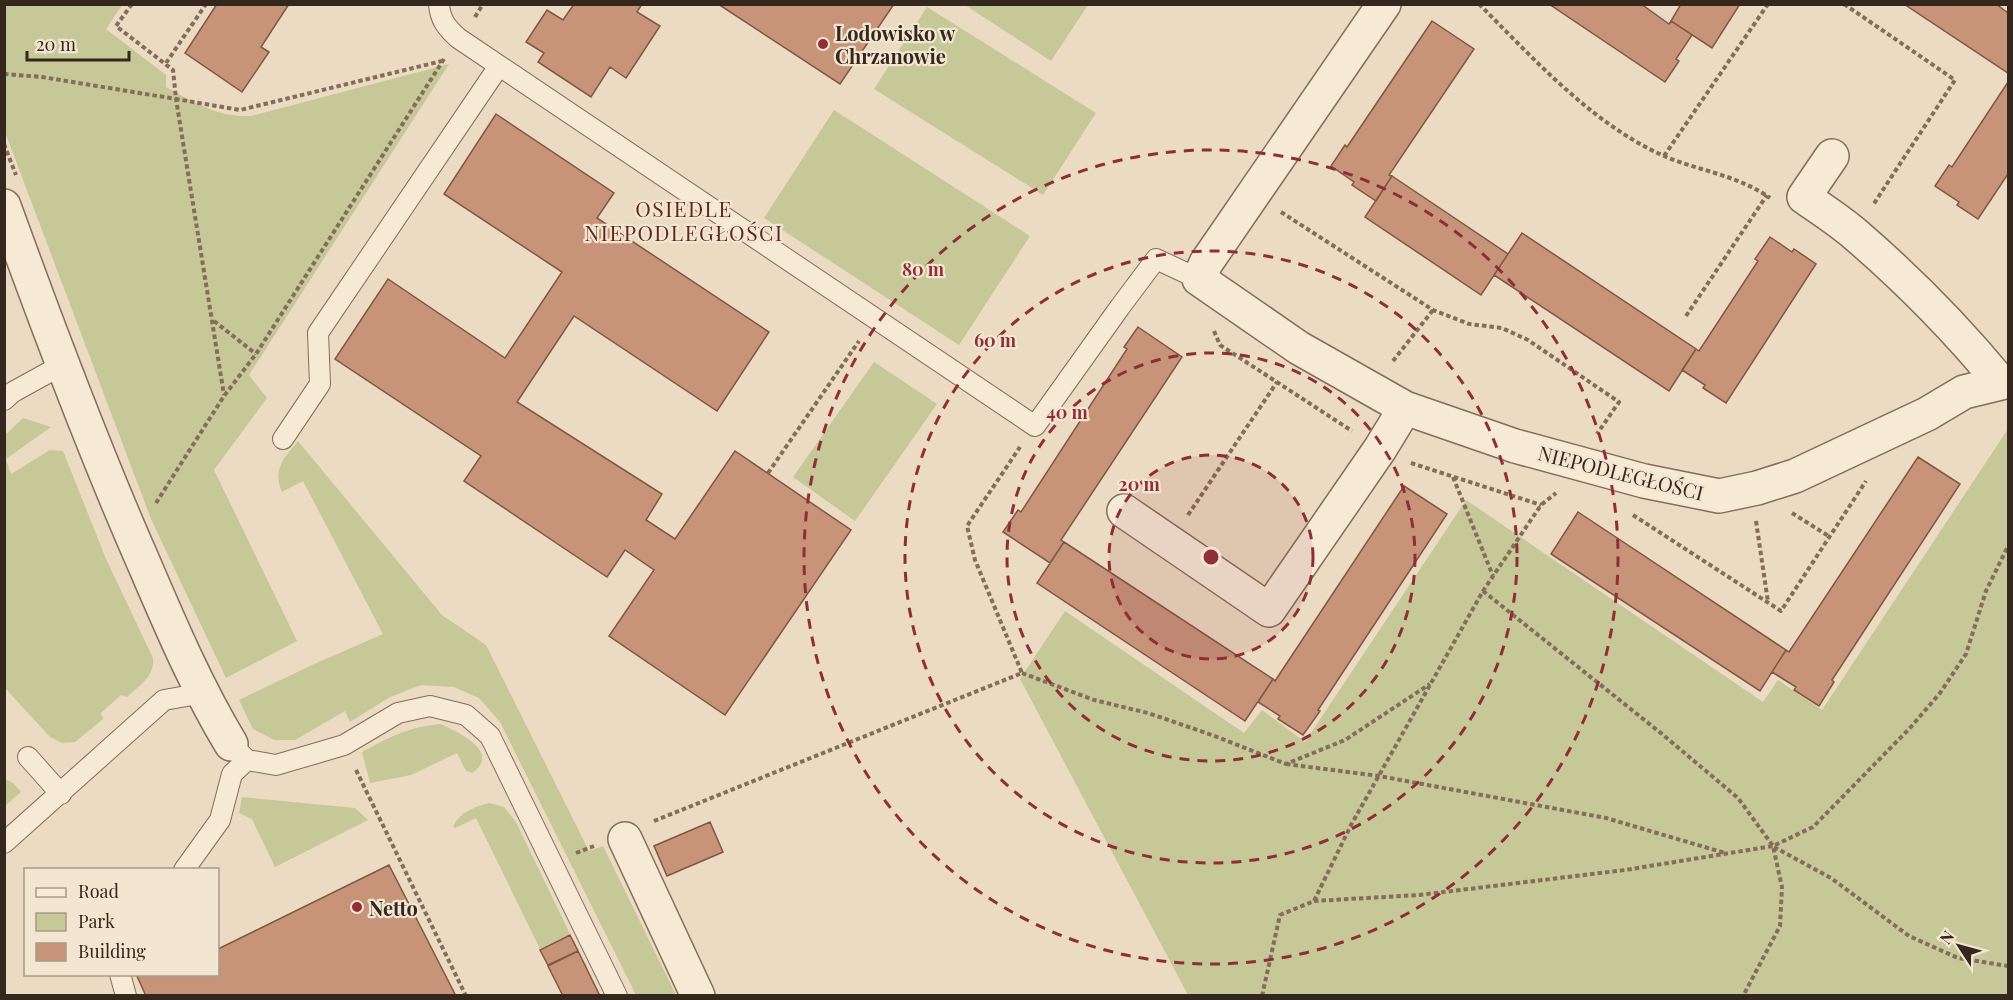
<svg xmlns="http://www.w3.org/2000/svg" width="2013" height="1000" viewBox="0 0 2013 1000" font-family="'Playfair Display',serif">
  <rect width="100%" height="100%" fill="#ebdbc2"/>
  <path fill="#c6c897" d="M5 4 122 5 106 29 166 75V87C195 103 217 117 251 116L449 64 249 375 267 398 214 470 297 641 226 678 151 519 5 132Z
    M965 5H1088L1051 61Z
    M927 7 1096 113 1043 195 874 89Z
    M834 110 1030 236 959 345 764 218Z
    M874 362 937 404 855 521 793 477Z
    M23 418 51 427 6 459 11 474 50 450 63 451 106 559 153 658C155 676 139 686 127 697L121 695 101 713 103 719 75 742 62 743 50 737 5 688V435Z
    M2008 429V995H1188L1020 679 1065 611 1244 733 1262 710 1305 742 1466 500 1763 702 1778 680 1822 710Z
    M298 441 442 615 486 645 589 851 603 846 676 995H636L500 722 479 698 454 687 421 685 390 697 350 722 345 711 295 740H274L253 729 239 700 312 665 383 634 303 481 282 492C272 469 284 458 298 441Z
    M440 724C456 731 503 752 472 773L466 771 457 753 411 775 370 783 362 752C392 736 405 728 440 724Z
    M5 779 13 783 21 792 5 806Z
    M242 797 355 808 368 820 275 867 252 819 239 813Z
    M489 803 504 807 516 822 570 934 540 949 476 818 455 828 453 827C459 812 475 807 489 803Z"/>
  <path fill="#c7947a" stroke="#815642" stroke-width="1.5" d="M217 4H289L261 47 269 52 242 92 185 53Z
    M574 4H642L637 12 660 26 626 78 610 67 591 97 538 62 544 53 526 42 547 10 563 20Z
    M718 4H894L840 84Z
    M1549 4H1641L1669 24 1671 21 1692 35 1676 59 1679 61 1665 82Z
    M1681 4H1740L1712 48 1671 21Z
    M1904 4H1996L2008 13V73Z
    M1432 21 1474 49 1389 175 1392 176 1376 201 1352 185 1354 182 1331 166 1345 145 1347 147Z
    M2008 82V174L1978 219 1957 205 1959 202 1935 186 1949 165 1952 167Z
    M496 114 614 193 597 218 769 332 717 411 574 316 517 402 662 494 646 520 675 539 735 451 851 530 725 715 609 636 654 570 625 550 607 577 464 481 481 456 335 359 388 279 505 358 562 272 444 194Z
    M1392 176 1508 254 1481 295 1365 217Z
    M1522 233 1696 349 1669 391 1494 275Z
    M1770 237 1792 252 1794 249 1816 264 1726 403 1703 388 1705 385 1682 370 1696 349 1699 351 1758 261 1755 259Z
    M1138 327 1182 357 1061 540 1064 542 1050 563 1003 532 1018 510 1021 512 1127 349 1124 347Z
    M1918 457 1960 484 1832 680 1834 682 1819 706 1794 690 1796 687 1772 672 1786 650 1789 652Z
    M1404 486 1447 514 1318 710 1320 711 1303 735 1278 719 1280 716 1258 702 1273 679 1275 681Z
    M1578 512 1786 650 1760 691 1551 554Z
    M1064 542 1273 679 1245 721 1037 583Z
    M710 822 723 852 667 876 654 846Z
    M389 865 456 996H146L136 974H218V949Z
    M570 935 578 951 548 965 540 950Z
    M578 951 600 996H563L548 966Z"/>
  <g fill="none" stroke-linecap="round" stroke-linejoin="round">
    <g stroke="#846d5b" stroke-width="22">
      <path id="lane" d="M439 4C440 20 447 28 458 38L1035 426 1120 307 1156 259 1199 279
        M4 400 13 392 62 365
        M283 439 320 384 318 333 499 66
        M231 744 247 760 276 765 344 745 398 713 430 706 466 715 490 736 617 996
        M28 757 61 794
        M4 843 164 700 204 693
        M184 870 220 820 232 774 247 760
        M120 974 126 996"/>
    </g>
    <g stroke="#846d5b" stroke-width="36">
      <path id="street" d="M1384 4 1206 263 1199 279 1299 348 1405 408 1515 446 1644 481 1719 496 1757 488 1795 476 1927 414 1964 392 2001 383C1959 332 1906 278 1856 235 1840 221 1821 209 1804 197L1832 156
        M4 206C47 325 91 443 142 559 169 622 196 686 231 744
        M1124 511 1269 610 1380 449 1405 408
        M625 839 698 996"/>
    </g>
    <path stroke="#846d5b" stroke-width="4" stroke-dasharray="4.5 3" stroke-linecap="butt" d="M132 4 116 26 173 70 176 99 240 110 442 61
      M1479 4C1534 59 1592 124 1664 156 1699 171 1738 175 1770 198
      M1844 4 1955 80 1873 205
      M475 17 483 4
      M166 63 206 4
      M4 74 42 77 176 99 224 395
      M4 144 16 175
      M1664 156 1768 4
      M1281 212 1433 310 1469 324 1502 328 1528 340 1619 402 1597 434
      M1686 316 1767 195
      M214 321 256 354
      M1214 331 1220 345 1352 431
      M1393 361 1433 310
      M1411 463 1541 505
      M768 473 859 341
      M1453 477 1493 576
      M156 503 224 396 256 354 444 59
      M1792 513 1830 537
      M1188 515 1277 382
      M1633 515 1781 611 1866 481
      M1756 521 1768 602
      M1483 591 1662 734 1738 798 1773 846 1782 887 1780 926 1743 996
      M1022 673 1094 700 1148 713 1212 735 1286 764 1345 740 1430 684
      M1286 764 1379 776 1606 818 1725 853
      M356 770 466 996
      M654 821 1022 673 975 560 967 526 1020 447
      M1774 847 1831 878 1909 936 1958 958 2008 966
      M576 853 594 846
      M1314 901 1419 895 1625 870 1773 846 1813 827 1910 728 1940 693 1966 654 1986 591 2008 546
      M1262 996 1280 915 1314 901 1351 825 1483 591 1541 505 1556 493"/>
    <use href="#lane" stroke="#f6ead5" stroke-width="20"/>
    <use href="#street" stroke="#f6ead5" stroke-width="33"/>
  </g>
  <circle cx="1211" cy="557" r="102" fill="#8f2e37" fill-opacity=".12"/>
  <g fill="none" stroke="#8f2e37" stroke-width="3" stroke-dasharray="10 8">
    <circle cx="1211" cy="557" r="102"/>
    <circle cx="1211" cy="557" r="204"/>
    <circle cx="1211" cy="557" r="306"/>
    <circle cx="1211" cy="557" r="407"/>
  </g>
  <g fill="#8f2e37" stroke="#f3e6d1" stroke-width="2">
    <circle cx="823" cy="44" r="6"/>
    <circle cx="357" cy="907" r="6"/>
  </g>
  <g text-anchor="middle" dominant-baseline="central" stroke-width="4.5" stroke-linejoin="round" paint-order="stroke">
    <g font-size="20" font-weight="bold" fill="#34271e" stroke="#f3e6d1" text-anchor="start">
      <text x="835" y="32">Lodowisko w<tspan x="835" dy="23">Chrzanowie</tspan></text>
      <text x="369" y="907">Netto</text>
    </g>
    <g font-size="20" fill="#34271e" stroke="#f3e6d1">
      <text transform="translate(1621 472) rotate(14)">NIEPODLEGŁOŚCI</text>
    </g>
    <g font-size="21" letter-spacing="1.5" fill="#5e2820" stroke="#f3e6d1">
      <text x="684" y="208">OSIEDLE<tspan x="684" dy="24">NIEPODLEGŁOŚCI</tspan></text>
    </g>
  </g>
  <circle cx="1211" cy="557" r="9" fill="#8f2e37" stroke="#f3e6d1" stroke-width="3"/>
  <g font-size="18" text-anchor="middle" font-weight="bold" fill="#8f2e37" stroke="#f3e6d1" stroke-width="4.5" stroke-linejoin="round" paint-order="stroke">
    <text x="923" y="276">80 m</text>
    <text x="995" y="347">60 m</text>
    <text x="1067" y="419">40 m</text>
    <text x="1139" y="491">20 m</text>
  </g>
  <rect width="2013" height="1000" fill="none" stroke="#34271e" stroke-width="12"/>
  <rect x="24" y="868" width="195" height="108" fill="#f3e6d1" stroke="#a79a89" stroke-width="1.5"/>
  <rect x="36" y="888" width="30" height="9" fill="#f6ead5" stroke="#a79a89" stroke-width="1.5"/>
  <text x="78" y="898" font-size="18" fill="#34271e">Road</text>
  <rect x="36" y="913" width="30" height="18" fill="#c6c897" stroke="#a79a89" stroke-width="1.5"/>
  <text x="78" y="928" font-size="18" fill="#34271e">Park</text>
  <rect x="36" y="943" width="30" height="18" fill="#c7947a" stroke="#a79a89" stroke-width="1.5"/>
  <text x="78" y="958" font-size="18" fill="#34271e">Building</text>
  <g transform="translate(1959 946) rotate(306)" stroke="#f3e6d1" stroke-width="4.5" paint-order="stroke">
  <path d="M0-4.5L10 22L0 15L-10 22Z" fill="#34271e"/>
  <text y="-9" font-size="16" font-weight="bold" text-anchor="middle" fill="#34271e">N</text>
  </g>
  <path d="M27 51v9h102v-9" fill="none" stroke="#34271e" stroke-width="3"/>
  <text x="36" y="51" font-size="18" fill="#34271e" stroke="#f3e6d1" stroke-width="4.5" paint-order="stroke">20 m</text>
</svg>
